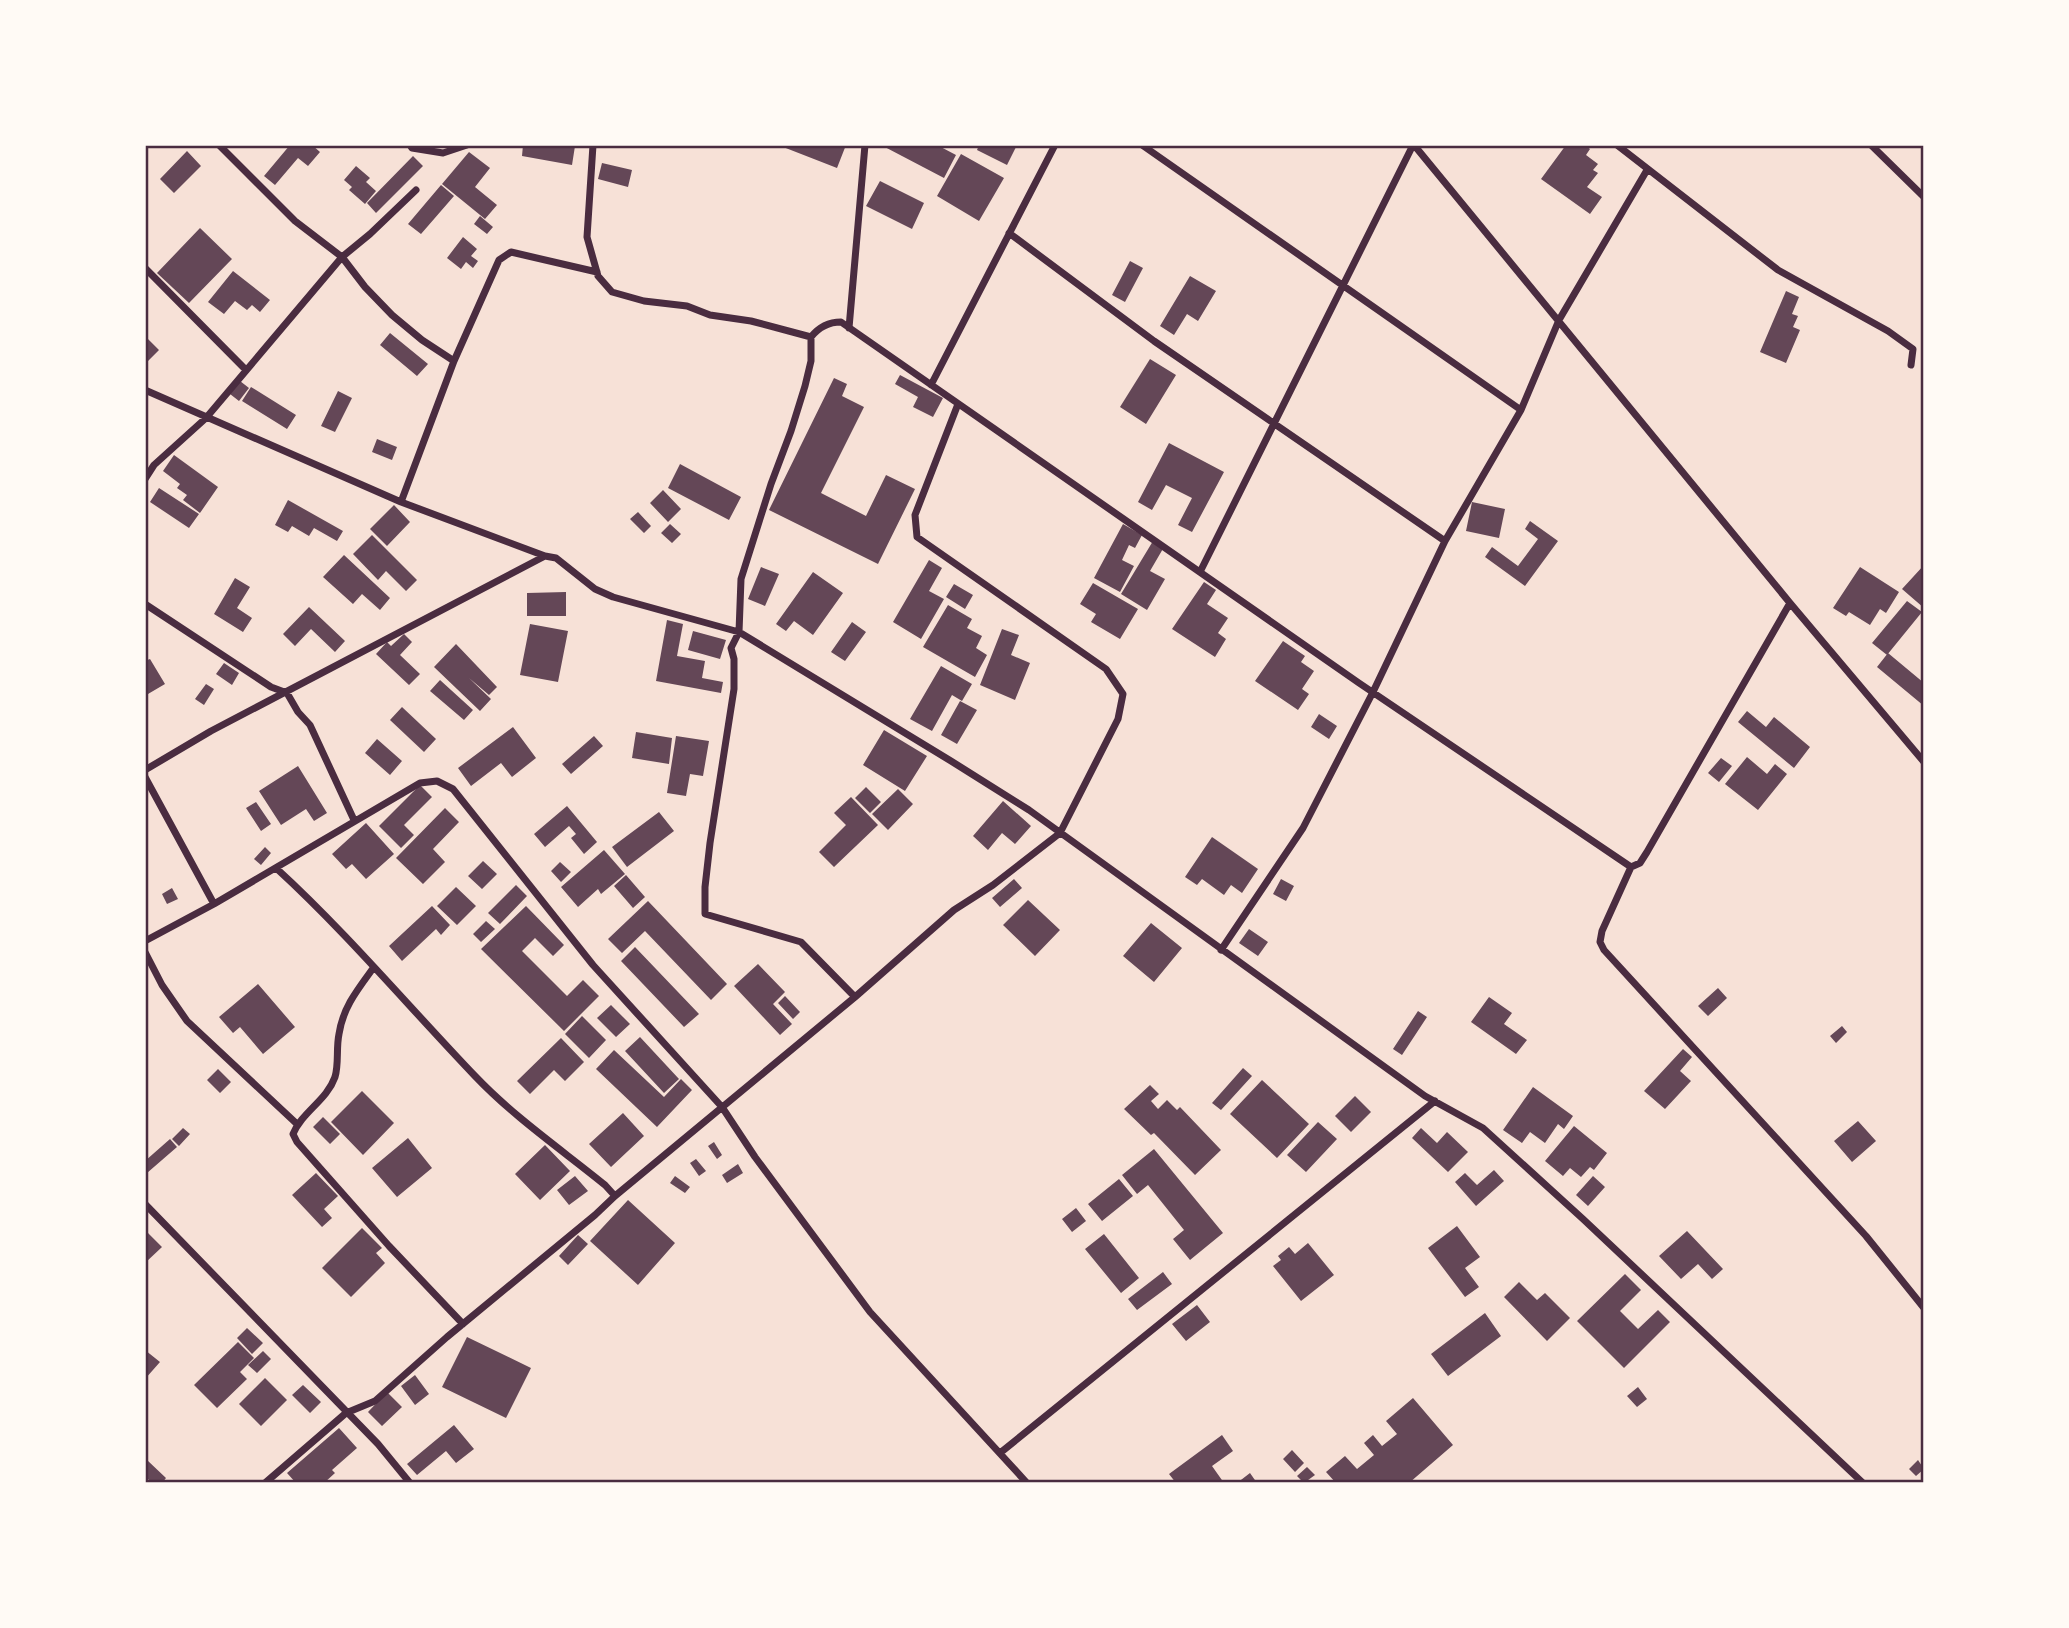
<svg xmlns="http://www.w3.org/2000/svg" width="2069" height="1628" viewBox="0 0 2069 1628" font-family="Ubuntu,sans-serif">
  <rect width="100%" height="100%" fill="#f7e1d7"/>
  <path fill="#644757" d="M290 145H312L320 152 308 166 298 158 275 185 264 176Z
    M523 145 575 146 572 165 522 156Z
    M778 145H846L837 168Z
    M881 145H937L956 155 944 178Z
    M979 145H1017L1007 165 977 150Z
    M1566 145H1585L1590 149 1586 155 1598 164 1593 170 1598 173 1587 187 1602 197 1590 214 1541 179Z
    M187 151 201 166 174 193 160 179Z
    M469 152 490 168 475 187 497 205 485 219 442 184Z
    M961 154 1004 178 979 221 937 196Z
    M413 156 423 166 376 213 367 203Z
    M602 163 632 170 628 187 598 179Z
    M356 166 370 178 366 182 376 191 365 204 349 190 352 187 344 180Z
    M880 181 924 203 912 229 866 206Z
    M441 185 454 196 421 234 408 224Z
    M480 216 493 227 487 234 474 224Z
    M200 228 232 259 189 303 157 273Z
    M463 237 477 249 471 256 478 261 473 268 466 262 461 269 447 258Z
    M1130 261 1143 268 1125 302 1112 295Z
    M233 271 270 300 260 312 252 305 247 310 235 301 224 314 208 302Z
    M1190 276 1216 291 1198 321 1187 314 1174 335 1160 326Z
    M1786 291 1799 297 1792 314 1798 316 1793 327 1800 330 1786 363 1760 352Z
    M390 333 428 364 417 376 380 345Z
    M145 336 159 350 145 364Z
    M1150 359 1176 375 1146 424 1120 407Z
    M900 375 943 398 933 417 913 407 918 397 895 384Z
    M834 378 847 384 842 396 864 407 821 493 866 516 886 475 915 489 878 564 769 510Z
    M240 381 249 388 239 401 230 394Z
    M251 387 296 415 287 429 242 401Z
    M338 391 352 398 335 432 321 426Z
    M377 439 397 447 392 460 372 452Z
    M1169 443 1224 472 1192 532 1178 525 1192 498 1166 485 1152 510 1138 502Z
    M174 455 218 487 200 513 183 500 187 495 177 488 180 484 163 471Z
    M680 464 741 497 729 520 668 488Z
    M159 488 199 514 189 528 150 502Z
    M663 490 681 509 668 522 650 503Z
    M288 500 343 531 337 541 314 528 309 536 292 526 288 532 275 525Z
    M1472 502 1505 509 1499 538 1466 531Z
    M394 505 410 522 387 546 370 529Z
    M638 512 651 526 644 533 630 519Z
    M1530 521 1558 541 1525 586 1485 557 1492 547 1518 566 1538 539 1525 529Z
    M670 524 681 534 672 543 661 533Z
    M1123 524 1142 535 1135 548 1129 545 1122 560 1134 566 1120 592 1094 578Z
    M372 535 417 580 406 591 386 571 378 580 353 554Z
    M1153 541 1164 547 1150 571 1165 579 1147 610 1121 594Z
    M344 555 390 598 380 610 362 594 353 604 323 577Z
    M929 560 942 568 929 591 944 599 921 639 893 622Z
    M1924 565 1923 581 1924 608 1902 589Z
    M761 567 779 574 765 606 748 599Z
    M1860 567 1899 592 1886 613 1880 609 1870 625 1849 612 1846 616 1833 608Z
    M813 572 843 593 813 635 794 621 786 631 776 624Z
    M235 578 250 587 237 608 252 618 243 632 214 614Z
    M1204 582 1216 590 1207 604 1228 618 1218 633 1226 639 1215 657 1172 629Z
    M1093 583 1138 609 1120 639 1091 622 1096 614 1080 604Z
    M954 584 973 595 965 609 946 597Z
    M566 592V616H527V593Z
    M1907 601 1922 612 1887 655 1872 643Z
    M948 605 972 619 967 628 982 636 976 648 987 655 975 677 923 647Z
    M309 607 345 641 335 652 311 629 295 646 283 634Z
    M667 620 683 624 677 656 705 661 702 678 723 682 721 693 656 681Z
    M852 622 866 632 845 661 831 652Z
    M530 624 568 631 558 682 520 675Z
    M1002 629 1019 635 1011 655 1030 663 1015 700 980 685Z
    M693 631 726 640 720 659 688 650Z
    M404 634 412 642 400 655 420 674 409 685 376 654 387 642 391 646Z
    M1283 641 1305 656 1301 662 1314 671 1302 689 1309 694 1298 710 1255 681Z
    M456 644 497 687 489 695 469 678 491 699 480 711 434 667Z
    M1888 653 1924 683V706L1877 667Z
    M150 659 165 684 148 694 145 690V661Z
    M224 663 239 673 232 685 216 674Z
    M941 666 972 684 962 701 952 695 932 731 910 719Z
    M440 680 473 710 464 720 430 691Z
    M206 684 214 689 204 705 195 699Z
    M960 701 977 710 957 744 941 735Z
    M402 707 436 739 424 752 390 720Z
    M1747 711 1766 727 1774 717 1810 747 1794 768 1738 722Z
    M1319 714 1337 726 1329 739 1311 727Z
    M513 727 536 758 512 777 501 763 471 786 458 768Z
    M884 730 927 756 905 791 863 765Z
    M636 732 672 738 669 764 632 758Z
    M594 736 603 746 571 774 562 764Z
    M676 736 709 741 703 776 690 774 686 796 667 793Z
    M377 739 402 761 390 775 365 753Z
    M1747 757 1767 774 1775 764 1787 774 1758 810 1725 784Z
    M1721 758 1732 766 1719 782 1708 773Z
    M298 766 327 813 314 821 306 809 281 825 259 791Z
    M420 785 432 797 404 825 414 835 401 848 379 826Z
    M866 787 881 802 870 813 855 798Z
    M898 789 913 804 888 830 872 814Z
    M851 797 878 825 834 867 819 852 846 825 834 813Z
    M1003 801 1031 826 1015 844 1002 833 988 850 973 836Z
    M256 802 271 824 261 831 246 808Z
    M567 806 597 842 584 854 571 838 576 834 569 826 545 847 534 834Z
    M445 808 459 822 433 849 445 862 423 884 396 858Z
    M659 812 674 831 627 867 612 847Z
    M366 823 394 854 366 879 352 864 346 869 332 854Z
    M1212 837 1258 869 1242 893 1231 885 1224 895 1202 879 1197 885 1185 877Z
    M265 847 271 853 261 865 254 859Z
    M604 850 625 874 601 894 598 889 578 907 561 887Z
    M483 861 497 874 482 889 468 876Z
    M560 862 571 872 561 882 551 871Z
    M626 875 645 897 633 908 614 886Z
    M1014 879 1022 888 1000 907 992 898Z
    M1281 879 1294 886 1286 901 1273 894Z
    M516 885 527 896 500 924 488 913Z
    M456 887 476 906 457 925 437 906Z
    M172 888 178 899 167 904 162 894Z
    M1028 900 1060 930 1035 956 1003 925Z
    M648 901 727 984 711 1000 645 931 622 953 608 939Z
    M432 906 450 925 441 935 436 929 402 961 389 946Z
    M526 906 564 945 553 956 535 938 522 951 567 996 583 980 599 996 564 1031 481 949Z
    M486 921 495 929 481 942 473 934Z
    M1151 923 1182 948 1154 982 1123 956Z
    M1249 929 1268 942 1258 956 1239 943Z
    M635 947 699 1014 684 1027 621 961Z
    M758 964 785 992 773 1004 792 1024 780 1035 734 986Z
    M258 984 295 1027 263 1054 240 1027 233 1033 219 1017Z
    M1718 988 1727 998 1708 1016 1698 1006Z
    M785 996 800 1012 793 1019 778 1003Z
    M1489 997 1512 1013 1504 1024 1527 1040 1516 1054 1471 1022Z
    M611 1005 630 1024 616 1037 597 1018Z
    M1418 1011 1427 1017 1402 1055 1393 1049Z
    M582 1016 606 1040 589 1058 565 1034Z
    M1842 1026 1847 1032 1836 1043 1830 1036Z
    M640 1037 679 1079 664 1093 625 1051Z
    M561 1038 584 1062 565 1081 554 1070 530 1094 517 1081Z
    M1683 1049 1692 1057 1680 1071 1691 1081 1665 1109 1644 1091Z
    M614 1050 664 1097 681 1079 692 1090 657 1127 596 1069Z
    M1243 1068 1252 1076 1221 1110 1212 1103Z
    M218 1069 231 1082 220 1093 207 1080Z
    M1262 1080 1309 1124 1277 1158 1230 1114Z
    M1150 1085 1159 1094 1151 1101 1158 1109 1167 1100 1177 1110 1180 1107 1221 1150 1195 1175 1154 1133 1151 1135 1124 1109Z
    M1533 1087 1573 1116 1564 1129 1558 1124 1545 1143 1530 1132 1522 1143 1503 1130Z
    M362 1091 394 1123 363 1155 331 1122Z
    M1355 1096 1371 1112 1351 1132 1335 1116Z
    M623 1113 644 1136 611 1167 589 1144Z
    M323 1117 340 1134 330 1144 313 1127Z
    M1858 1121 1876 1141 1852 1162 1834 1141Z
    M1318 1122 1337 1139 1306 1172 1287 1155Z
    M1574 1126 1607 1153 1594 1170 1590 1167 1581 1177 1570 1168 1563 1176 1545 1161Z
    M183 1128 190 1134 179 1146 172 1139Z
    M1421 1128 1437 1143 1447 1132 1468 1152 1448 1172 1412 1138Z
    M408 1138 432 1168 397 1197 372 1168Z
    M170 1139 177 1147 147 1173 145 1161Z
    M714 1142 722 1155 717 1159 708 1146Z
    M545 1145 570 1171 540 1200 515 1174Z
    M1154 1149 1223 1233 1190 1260 1173 1239 1184 1230 1148 1185 1137 1194 1122 1175Z
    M696 1159 706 1171 699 1176 690 1163Z
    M738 1164 743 1173 727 1183 722 1175Z
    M1494 1170 1504 1181 1476 1206 1455 1182 1465 1173 1477 1185Z
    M316 1173 338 1196 324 1209 332 1218 322 1227 292 1195Z
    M575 1176 588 1191 569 1205 557 1190Z
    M675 1176 690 1187 685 1193 670 1183Z
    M1593 1176 1605 1187 1588 1206 1576 1195Z
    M1119 1179 1133 1196 1102 1221 1088 1204Z
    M628 1200 675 1243 638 1285 590 1241Z
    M1076 1208 1086 1221 1072 1232 1062 1219Z
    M1457 1226 1480 1257 1465 1268 1479 1287 1465 1297 1428 1248Z
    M362 1228 382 1248 376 1253 385 1263 351 1297 322 1268Z
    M1687 1231 1723 1269 1712 1279 1698 1264 1681 1279 1659 1256Z
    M148 1233 162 1247 145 1263V1236Z
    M1104 1234 1139 1278 1121 1293 1085 1249Z
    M578 1235 588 1244 568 1265 559 1256Z
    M1308 1243 1334 1275 1301 1301 1273 1266 1281 1260 1278 1256 1289 1247 1295 1254Z
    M1163 1272 1172 1284 1137 1310 1128 1299Z
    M1625 1274 1641 1290 1620 1311 1638 1329 1658 1310 1670 1322 1624 1368 1577 1321Z
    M1519 1282 1537 1300 1545 1293 1570 1318 1547 1341 1504 1297Z
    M1197 1305 1210 1322 1186 1341 1172 1324Z
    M1485 1313 1501 1336 1448 1376 1431 1354Z
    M247 1328 263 1343 252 1354 237 1338Z
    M467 1337 531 1368 506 1418 442 1387Z
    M238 1342 254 1358 240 1372 247 1379 217 1408 194 1385Z
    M145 1350 160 1362 145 1379Z
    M263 1351 271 1359 257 1373 248 1365Z
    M415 1375 429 1394 415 1405 401 1386Z
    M265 1378 287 1400 261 1426 239 1404Z
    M303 1385 321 1402 310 1413 292 1395Z
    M1638 1387 1647 1399 1637 1407 1627 1396Z
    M387 1392 402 1407 382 1426 368 1412Z
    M1413 1398 1453 1445 1409 1483H1336L1326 1472 1345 1456 1357 1469 1374 1455 1364 1443 1373 1435 1382 1446 1397 1434 1386 1421Z
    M454 1425 474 1449 456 1463 446 1451 417 1475 407 1464Z
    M339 1428 357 1448 332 1470 335 1473 324 1483H296L287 1473Z
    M1222 1435 1233 1451 1212 1466 1224 1483H1176L1169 1474Z
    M1292 1450 1304 1463 1295 1472 1283 1459Z
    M147 1460 166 1478 162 1483H152L145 1476V1463Z
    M1918 1460 1924 1469 1916 1476 1909 1469Z
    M1307 1467 1315 1475 1304 1483 1297 1476Z
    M1250 1473 1257 1483H1237Z"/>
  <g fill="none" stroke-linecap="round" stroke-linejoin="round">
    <path stroke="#4a2c40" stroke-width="7" d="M219 145 295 221 342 257 365 287 392 315 422 340 454 361
      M410 145 412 148 443 153 467 145
      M593 145 587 237 598 276 612 292 644 301 687 306 710 315 751 321 811 337C819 327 828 322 841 322L1359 683 1631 867 1640 863 1647 852 1790 603
      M1142 145 1521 410
      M1414 145 1790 603 1924 762
      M1617 145 1778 270 1888 331 1913 349 1911 365
      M1871 145 1924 197
      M1009 233 1154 341 1445 541
      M145 268 246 370
      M849 328 865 145
      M811 337V361L805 386 791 431 771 484 741 579 739 632 731 648 734 659V689L710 843 705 887V914L801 942 855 997
      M931 385 1055 145
      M145 390 401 502 545 556
      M145 479 154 465 206 418 342 257 370 234 416 190
      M401 502 454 361 499 260 511 252 597 272
      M1200 572 1413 145
      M145 604 271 687 287 693 298 712 310 725 354 820
      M145 770 211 731 545 556 556 558 595 589 613 597 739 632 951 761 1029 810 1425 1096 1483 1128 1583 1219 1863 1483
      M145 777 214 904 420 783 437 781 453 789 593 965 722 1107 755 1157 870 1312 1027 1483
      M1631 867 1602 931 1600 942 1604 950 1866 1236 1924 1308
      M145 941 214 904
      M1221 950 1303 828 1373 692 1445 541 1521 410 1559 320 1647 170
      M145 952 162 985 187 1021 297 1124
      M374 967C358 989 343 1007 339 1034 336 1048 339 1064 335 1077 327 1100 302 1112 293 1134L297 1142 389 1246 463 1324
      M615 1196 855 997 954 910 993 885 1060 833 1118 719 1123 694 1106 669 917 537 915 515 958 404
      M145 1204 378 1444 410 1483
      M1000 1453 1435 1101
      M265 1483 346 1413 375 1401 447 1337 595 1215 615 1196 605 1185C562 1150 514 1117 475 1076 409 1007 347 933 276 868"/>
  </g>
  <rect width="2069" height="1628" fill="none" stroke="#fffaf5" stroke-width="294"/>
  <rect x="147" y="147" width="1775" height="1334" fill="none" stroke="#4a2c40" stroke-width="2.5"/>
</svg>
